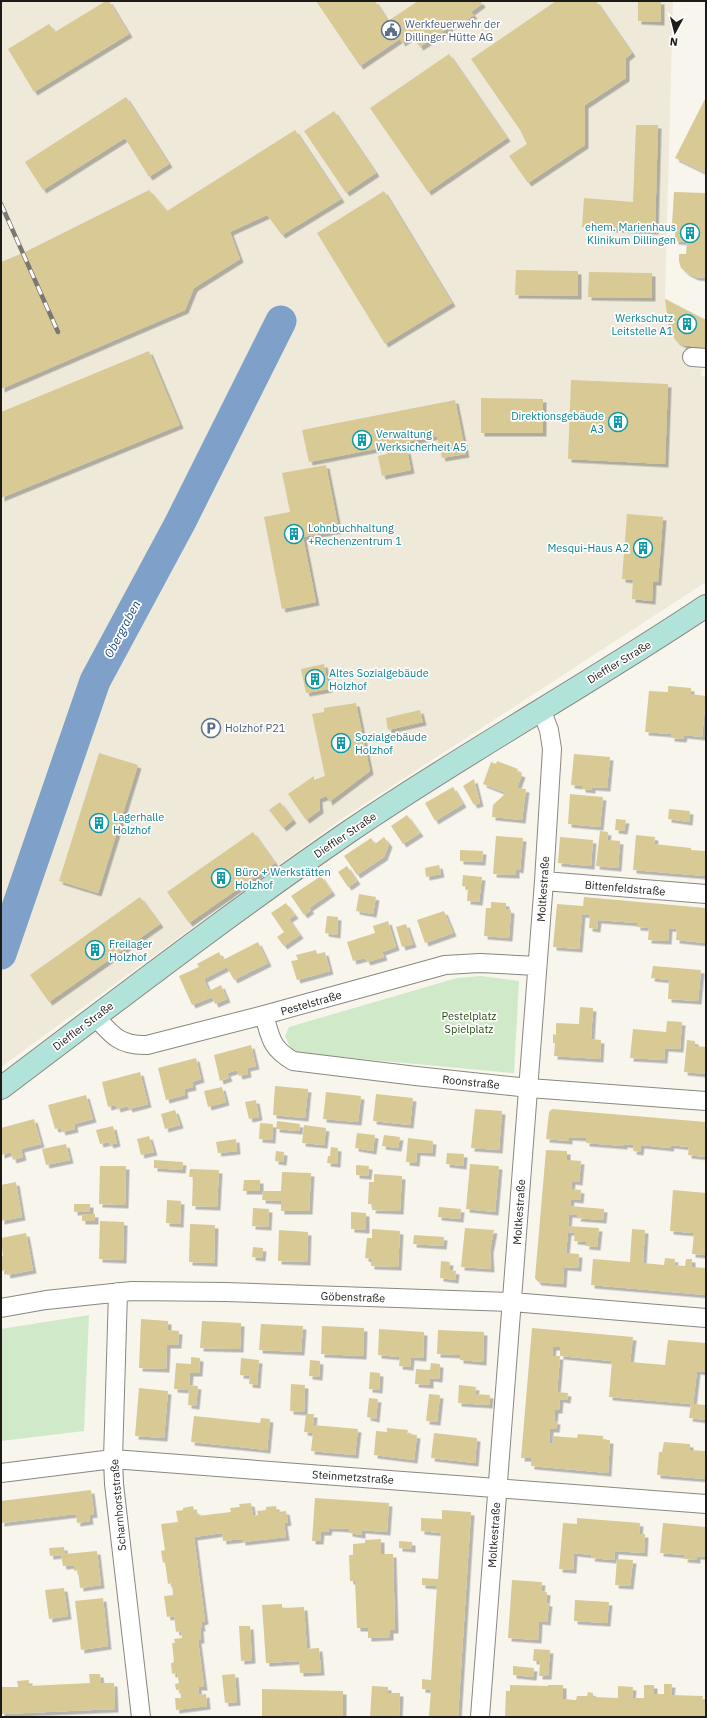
<svg xmlns="http://www.w3.org/2000/svg" width="707" height="1718" viewBox="0 0 707 1718" font-family="'IBM Plex Sans',sans-serif">
  <defs>
    <filter id="shadow"><feDropShadow dx="3.5" dy="3.5" stdDeviation="0" flood-color="#0004"/></filter>
  </defs>
  <rect width="100%" height="100%" fill="#f8f5ed"/>
  <path fill="#eee9d9" d="M1 1H673L665 298 706 320V328L705 348 694 347 691 368 702 369 701 376 706 377V582L343 818 1 1067Z"/>
  <path fill="#d0e9c8" d="M481 976 519 981 514 1073 298 1053 290 1047 285 1036 289 1027 457 978Z
    M89 1315 84 1431 1 1441V1329Z"/>
  <g fill="none" stroke-linecap="round" stroke-linejoin="round">
    <path stroke="#7fa1c9" stroke-width="31" d="M1 954 95 681 180 523 281 321"/>
  </g>
  <path fill="#d9c995" filter="url(#shadow)" d="M106 1H109L129 34 34 92 8 49 49 24 55 32Z
    M316 1H375L388 21 418 1H480L482 4 471 12 474 15 461 24 459 21 420 47 412 36 402 43 400 39 360 66Z
    M556 1H596L632 53 626 58V78L585 105V145L528 183 509 156 527 144 520 130 471 59Z
    M638 1H661V22L638 21Z
    M449 54 507 138 428 192 370 108Z
    M126 97 169 164 149 177 125 138 43 190 25 162Z
    M706 97V173L675 158Z
    M334 111 376 173 346 193 304 131Z
    M636 125H658L655 231 582 227 584 198 633 202Z
    M295 130 341 199 282 235 267 215 230 232 240 259 194 288 185 310 1 389V262L23 253 149 190 167 211Z
    M384 191 452 303 385 344 317 233Z
    M674 192 706 193V278L695 277 687 273 681 268 679 261V254H686L687 242 675 241V224H672Z
    M516 270 578 271V296L515 295Z
    M589 272 652 273V298L588 297Z
    M665 299 706 320 705 348 683 345 676 341 669 330Z
    M149 351 180 425 1 498V412Z
    M571 380 668 384 665 464 568 459Z
    M481 398 543 399V433H481Z
    M455 400 466 454 442 458 437 436 402 443 404 451 407 450 411 470 382 476 378 456 387 454 386 447 309 462 302 430Z
    M326 465 339 530 303 537 316 602 282 609 264 517 290 512 282 473Z
    M627 514 663 517 658 582H653L652 601 632 599 633 580 622 579Z
    M324 664 329 689 306 693 301 669Z
    M668 686 691 688V694L706 696 702 737 684 735 683 739 671 738V734L645 732 649 691 668 692Z
    M356 703 370 771 329 802 327 796 319 799 320 810 306 820 288 794 314 776V780L325 776 312 714 324 712V708Z
    M420 710 423 722 388 730 386 718Z
    M99 753 138 765 98 893 59 881Z
    M574 754 610 757 607 788 592 787V790L582 789V786L571 785Z
    M497 761 518 769 517 772 522 774 517 788 526 789 522 820 492 817 493 805 506 793 483 784 491 762 496 764Z
    M474 779 480 803 474 805 463 786Z
    M453 787 463 804 435 821 425 803Z
    M570 794 603 797 600 827 568 824Z
    M280 802 293 820 283 828 269 810Z
    M669 809 690 811 689 822 668 819Z
    M407 815 420 833 403 844 391 826Z
    M616 819 626 820 624 831 615 830Z
    M600 831 608 832 607 840 620 841 618 868 596 866Z
    M253 832 275 863 189 923 167 892Z
    M636 835 655 837 654 844 691 848V850L706 851V876L633 870Z
    M496 836 523 838 520 870 516 869V875L493 874Z
    M384 837 389 844 384 857 357 875 344 856 371 838 375 844Z
    M560 837 593 840 591 866 558 863Z
    M460 850 483 851 482 862 460 861Z
    M439 865 441 874 426 877 425 868Z
    M347 866 357 881 348 887 338 872Z
    M463 875 482 877 479 902 467 901 468 887 462 886Z
    M321 876 332 892 309 908 311 910 304 915 291 896Z
    M359 894 376 897 373 914 356 911Z
    M140 897 160 924 49 1002 30 975Z
    M584 897 706 908V943L676 940 677 929 669 928 668 941 648 940 649 928 637 927V923L598 920 597 929 589 928 590 915 582 914 579 949 553 947 557 904 583 906Z
    M491 902 506 903V909L511 910 509 938 484 936 486 908H491Z
    M286 903 295 915 289 919 300 935 284 946 277 937 284 932 271 913Z
    M444 911 453 933 425 943 417 920Z
    M327 916 338 917 337 935 325 933Z
    M388 921 396 947 382 952 384 957 367 962 365 958 353 961 347 942 375 933 373 926Z
    M406 924 413 944 402 947 396 927Z
    M258 942 268 963 234 980 227 967 204 979 209 991 221 985 227 999 215 1004 212 997 192 1005 179 976 199 967 197 964 219 952 223 960Z
    M316 950 317 954 325 952 330 971 297 980 291 961 298 960 296 955Z
    M653 966 701 970 698 1001 668 999 669 980 651 978Z
    M580 1007 593 1008 591 1039 601 1040 600 1059 554 1056 555 1043H553V1034L556 1035V1023L579 1024Z
    M667 1021 682 1022 680 1049 665 1048 664 1060 630 1058 633 1029 666 1032Z
    M687 1040 695 1041V1046L706 1047V1074L684 1072Z
    M251 1045 256 1066 247 1068 248 1074 239 1076 237 1070 227 1073 229 1078 220 1081 214 1055Z
    M196 1058 201 1079 192 1082 193 1087 184 1089 185 1095 166 1100 158 1068Z
    M140 1072 148 1104 129 1109 128 1106 117 1109 116 1105 108 1107 102 1082Z
    M275 1086 308 1089 305 1118 273 1115Z
    M222 1087 226 1102 208 1107 204 1091Z
    M326 1092 361 1096 358 1122 323 1119Z
    M376 1094 413 1098 410 1125 373 1121Z
    M86 1095 93 1119 74 1124 75 1129 62 1132 61 1128 55 1129 48 1105Z
    M256 1100 259 1117 249 1119 245 1102Z
    M475 1109 502 1111 499 1150 471 1148Z
    M552 1109 706 1122V1157L688 1155 689 1147 671 1145 670 1148 641 1145 640 1152 633 1151 634 1145 624 1144V1146L586 1143V1138L569 1137V1141L546 1139 549 1112Z
    M175 1110 180 1125 165 1129 161 1114Z
    M34 1119 41 1144 21 1149 23 1157 13 1160 11 1152 1 1155V1128Z
    M277 1121 300 1124 299 1131 276 1129Z
    M260 1123 273 1124 272 1140 259 1139Z
    M304 1125 326 1128 324 1145 302 1143Z
    M113 1126 117 1143 110 1145 109 1142 100 1144 96 1130Z
    M357 1133 375 1135 373 1151 355 1148Z
    M384 1135 400 1137 398 1148 382 1146Z
    M149 1136 154 1152 141 1155 137 1139Z
    M408 1138 433 1141 432 1153 417 1152 416 1163 406 1162Z
    M236 1139 237 1151 218 1153 216 1142Z
    M66 1144 70 1160 46 1165 42 1149Z
    M331 1147 338 1148 337 1164 327 1163 328 1156H330Z
    M546 1150 567 1151V1160L581 1161 579 1182 572 1181 571 1189 581 1190 580 1200 571 1199 570 1206 604 1209 603 1220 577 1218 578 1215 569 1214 568 1226 599 1228 597 1247 586 1246V1242L574 1241 575 1233 568 1232 566 1253 579 1254 578 1268 564 1267 563 1284 538 1282 535 1278Z
    M276 1151 284 1152 283 1162 275 1161Z
    M447 1153 464 1154 463 1166 446 1164Z
    M154 1160 183 1162 182 1170 154 1168Z
    M470 1164 499 1166 495 1212 466 1209Z
    M356 1165 369 1166 368 1176 356 1175Z
    M100 1166H126L125 1205 99 1204Z
    M190 1169 219 1170 217 1207 192 1206 193 1177H189Z
    M282 1172 311 1173 309 1211H281V1201L262 1200 263 1191H281Z
    M374 1174 402 1176 400 1211 372 1210 373 1204H368L369 1182H374Z
    M244 1180H260V1191H243Z
    M16 1182 22 1217 1 1221V1185Z
    M673 1190 706 1193V1255L692 1254 694 1233 670 1231Z
    M167 1200 181 1201 180 1224 166 1223Z
    M74 1204H90V1211L74 1212Z
    M439 1207 461 1209 460 1219 438 1217Z
    M253 1208 269 1209 268 1227 252 1226Z
    M351 1212 366 1213V1230L351 1229Z
    M82 1214H95V1221H82Z
    M100 1221 124 1222 123 1260 99 1259Z
    M190 1224 215 1225 214 1263 189 1262Z
    M465 1228 494 1230 490 1250 491 1269 461 1267Z
    M372 1229 400 1231 398 1267 371 1266V1259L365 1258 367 1238H372Z
    M632 1229 645 1230 643 1263 664 1265 665 1258 675 1259 674 1265 685 1266 686 1259H692V1267L706 1268V1295L591 1285 593 1259 630 1262Z
    M279 1230 308 1232 307 1262 278 1261Z
    M26 1233 33 1270 7 1275 6 1270 1 1271V1257L3 1256 1 1238Z
    M414 1235 444 1237 443 1246 413 1244Z
    M253 1247 263 1248 262 1258 252 1257Z
    M441 1261 450 1262 449 1270 456 1271 455 1280 440 1278Z
    M141 1319 168 1321V1330L179 1331 178 1345H167L166 1369 139 1368Z
    M202 1321 241 1323 240 1349 200 1348Z
    M261 1324 303 1326 301 1352 259 1350Z
    M322 1326 364 1328 363 1356 321 1354Z
    M532 1328 633 1337 630 1362 665 1365 668 1340 706 1343V1372L697 1371 693 1404 706 1405V1420L689 1418 691 1404 609 1397 612 1361 560 1356V1347H553L552 1356H560L557 1392 568 1393 567 1400 560 1399 559 1410H555L554 1421H557L556 1429H550L549 1443H553V1436L577 1438 578 1434 603 1436V1440H610L608 1473 531 1466V1458H521Z
    M379 1329 424 1332 423 1358 411 1357 410 1367 399 1366 400 1357 378 1355Z
    M438 1330 484 1332 483 1362 460 1360V1355L437 1354Z
    M191 1357 200 1358 199 1373H190L189 1385 198 1386 196 1406 188 1405 189 1390 174 1389 176 1363 191 1364Z
    M241 1358 259 1360 257 1385 249 1384 250 1376 240 1375Z
    M310 1360 320 1361 319 1377 309 1376Z
    M431 1363 440 1364 439 1379 430 1378V1385L415 1384 416 1369 430 1370Z
    M370 1372 380 1373 379 1390 369 1389Z
    M291 1384 305 1385 304 1412 290 1411Z
    M459 1385 476 1387 475 1394 490 1395 489 1405 458 1403Z
    M139 1388 168 1391 164 1438 135 1436Z
    M429 1394 440 1395 437 1422 426 1421Z
    M369 1398 378 1399 376 1419 367 1417Z
    M306 1414H314L313 1425 358 1429 355 1455 311 1451 313 1433 304 1432Z
    M194 1416 260 1423 261 1418 270 1419 267 1450 191 1442Z
    M387 1428 408 1430 407 1434 417 1435 414 1460 374 1455 376 1431 387 1432Z
    M434 1433 477 1438 475 1463 431 1458Z
    M664 1442 690 1444V1450L706 1451V1479L657 1475 659 1452H662Z
    M91 1490 94 1514 89 1515 90 1521 77 1523 76 1514 1 1523V1501Z
    M315 1498 389 1503 387 1532 362 1530V1535L349 1533V1529L329 1528 328 1532H321L320 1541H312Z
    M251 1503 253 1516 258 1515 257 1511 266 1510V1507L276 1506 277 1512 286 1511 288 1522 284 1523 286 1537 242 1542V1539L223 1541 222 1533 194 1537 205 1621 201 1622 202 1628H200L201 1640H198L204 1687H198L199 1695 206 1694 207 1706 176 1710 175 1698H181L180 1689 176 1690 175 1684 179 1683 177 1673 172 1674 171 1663 174 1662 172 1643H175L174 1639 182 1638 181 1631 176 1632 174 1616 167 1617 164 1596 173 1595 172 1583 168 1584 165 1562 163 1563 161 1551 165 1550 161 1524 178 1522 176 1511 183 1510V1508L193 1506 194 1511H197L198 1516 231 1512 230 1508 240 1507 239 1504Z
    M442 1510 471 1512 458 1717 429 1716 431 1690 422 1689V1679L431 1680 437 1586 422 1585V1578L438 1579 441 1533 421 1531V1518L442 1519Z
    M577 1518 640 1523 639 1534H645L644 1553 615 1551 614 1560 591 1558 592 1555 574 1553 573 1570 559 1569 563 1523 577 1524Z
    M663 1523 706 1527V1557L697 1556V1560L684 1559 685 1555 660 1553Z
    M381 1539V1554H393L395 1630H390V1637L368 1638V1628H357L355 1581H350L349 1555H353V1544L365 1543V1540Z
    M399 1541 412 1542V1549L399 1548Z
    M64 1547 65 1554 97 1551 101 1585 80 1588 78 1570 74 1571V1565L63 1566 61 1555 50 1556 49 1548Z
    M617 1559 633 1560 630 1586 615 1585Z
    M512 1580 542 1582 541 1591 547 1592 546 1603H549L547 1622 539 1621 538 1640 508 1638Z
    M64 1588 68 1616 49 1619 45 1590Z
    M103 1598 108 1646 81 1650 75 1601Z
    M575 1600 609 1602 607 1623 574 1621Z
    M282 1604V1608L304 1607 307 1649 319 1648 321 1672 300 1673 299 1661 266 1663 262 1605Z
    M239 1626H250L252 1660 241 1661Z
    M534 1649 550 1650 548 1676H539L540 1661H533Z
    M513 1666 534 1668 533 1677 513 1675Z
    M89 1674H100L101 1683H114L115 1709 1 1714V1687H18L17 1681 29 1680V1686L90 1683Z
    M235 1674 237 1702 225 1703 222 1675Z
    M664 1684H672L671 1695 703 1696 702 1701H706V1717L505 1716 506 1691H510V1685L548 1686V1685H563V1699L576 1700 577 1696H587L588 1692 593 1693V1697L618 1698V1686L633 1687 632 1698H644V1685H654V1694H664Z
    M372 1686 388 1687V1693H400L399 1717H370Z
    M262 1689 343 1691V1717L262 1716Z"/>
  <g fill="none" stroke-linecap="round" stroke-linejoin="round">
    <g stroke="#89877f" stroke-width="20">
      <path id="minor" d="M692 357 706 358
        M544 881 706 894
        M264 1015C271 1039 271 1048 293 1061L416 1076 529 1088 706 1101
        M95 1016C112 1036 121 1046 147 1045L264 1015 445 965 480 963 537 966
        M118 1292 113 1459 114 1484 141 1717
        M1 1308 46 1300 132 1291 225 1292 512 1302 706 1318
        M1 1473 113 1459 706 1504
        M480 1717 544 881 552 749 549 730 541 709"/>
    </g>
    <g stroke="#89877f" stroke-width="24">
      <path id="secondary" d="M1 1088C115 1002 229 914 347 833 464 753 588 685 706 606"/>
    </g>
    <use href="#minor" stroke="#fff" stroke-width="18"/>
    <use href="#secondary" stroke="#b2e3db" stroke-width="22"/>
    <g stroke="#7a7873" stroke-width="4.5">
      <path id="rail" d="M1 204 58 332"/>
    </g>
    <use href="#rail" stroke="#fff" stroke-width="3" stroke-dasharray="9" stroke-linecap="butt"/>
  </g>
  <defs>
    <g id="civic-ring" transform="scale(1)"><circle r="9.5" fill="#fff" stroke="#5c6f8a" stroke-width="1.5"/><path d="M-.6-6.5H3V-4.5H.6V-3L4-1V1h2V6H-6V1h2V-1L-.6-3ZM-1.2 2.5V6h2.4V2.5Z" fill="#5c6f8a"/></g>
    <g id="building-ring" transform="scale(1)"><circle r="9.5" fill="#fff" stroke="#0f9aa8" stroke-width="1.5"/><path d="M-4-6H4V6H1V3H-1V6H-4ZM-2.5-4.3h1.7v1.8h-1.7ZM.8-4.3h1.7v1.8H.8ZM-2.5-1h1.7V.8h-1.7ZM.8-1h1.7V.8H.8Z" fill="#0f9aa8"/></g>
    <g id="parking-ring" transform="scale(1)"><circle r="9.5" fill="#fff" stroke="#5c6f8a" stroke-width="1.5"/><path d="M-3.5-5.5H1a3.5 3.5 0 0 1 0 7H-1V5.5H-3.5ZM-1-3.4V-.6H.8a1.4 1.4 0 0 0 0-2.8Z" fill="#5c6f8a"/></g>
  </defs>
  <g fill-rule="evenodd">
    <use href="#civic-ring" x="391" y="30"/>
    <use href="#building-ring" x="690" y="233"/>
    <use href="#building-ring" x="687" y="324"/>
    <use href="#building-ring" x="618" y="422"/>
    <use href="#building-ring" x="362" y="440"/>
    <use href="#building-ring" x="294" y="534"/>
    <use href="#building-ring" x="643" y="548"/>
    <use href="#building-ring" x="315" y="679"/>
    <use href="#parking-ring" x="211" y="728"/>
    <use href="#building-ring" x="341" y="743"/>
    <use href="#building-ring" x="99" y="823"/>
    <use href="#building-ring" x="221" y="878"/>
    <use href="#building-ring" x="95" y="950"/>
  </g>
  <g text-anchor="middle" dominant-baseline="central" stroke-width="3.5" stroke-linejoin="round" paint-order="stroke">
    <g font-size="11" fill="#4e5e75" stroke="#fff" text-anchor="start">
      <text x="405" y="24">Werkfeuerwehr der<tspan x="405" dy="13">Dillinger Hütte AG</tspan></text>
      <text x="225" y="728">Holzhof P21</text>
    </g>
    <g font-size="11" fill="#0d838f" stroke="#fff" text-anchor="start">
      <text x="676" y="227" text-anchor="end">ehem. Marienhaus<tspan x="676" dy="13">Klinikum Dillingen</tspan></text>
      <text x="673" y="318" text-anchor="end">Werkschutz<tspan x="673" dy="13">Leitstelle A1</tspan></text>
      <text x="604" y="416" text-anchor="end">Direktionsgebäude<tspan x="604" dy="13">A3</tspan></text>
      <text x="376" y="434">Verwaltung<tspan x="376" dy="13">Werksicherheit A5</tspan></text>
      <text x="308" y="528">Lohnbuchhaltung<tspan x="308" dy="13">+Rechenzentrum 1</tspan></text>
      <text x="629" y="548" text-anchor="end">Mesqui-Haus A2</text>
      <text x="329" y="673">Altes Sozialgebäude<tspan x="329" dy="13">Holzhof</tspan></text>
      <text x="355" y="737">Sozialgebäude<tspan x="355" dy="13">Holzhof</tspan></text>
      <text x="113" y="817">Lagerhalle<tspan x="113" dy="13">Holzhof</tspan></text>
      <text x="235" y="872">Büro + Werkstätten<tspan x="235" dy="13">Holzhof</tspan></text>
      <text x="109" y="944">Freilager<tspan x="109" dy="13">Holzhof</tspan></text>
    </g>
    <g font-size="11" fill="#1c1b18" stroke="#fff">
      <text transform="translate(619 662) rotate(-31)">Dieffler Straße</text>
      <text transform="translate(345 835) rotate(-34)">Dieffler Straße</text>
      <text transform="translate(625 888) rotate(5)">Bittenfeldstraße</text>
      <text transform="translate(543 889) rotate(-86)">Moltkestraße</text>
      <text transform="translate(311 1003) rotate(-16)">Pestelstraße</text>
      <text transform="translate(83 1026) rotate(-37)">Dieffler Straße</text>
      <text transform="translate(471 1082) rotate(6)">Roonstraße</text>
      <text transform="translate(519 1212) rotate(-86)">Moltkestraße</text>
      <text transform="translate(353 1297) rotate(2)">Göbenstraße</text>
      <text transform="translate(353 1477) rotate(4)">Steinmetzstraße</text>
      <text transform="translate(118 1505) rotate(-95)">Scharnhorststraße</text>
      <text transform="translate(494 1535) rotate(-86)">Moltkestraße</text>
    </g>
    <g font-size="11" fill="#244d0f" stroke="#fff">
      <text x="469" y="1016">Pestelplatz<tspan x="469" dy="13">Spielplatz</tspan></text>
    </g>
    <g font-size="12" font-style="italic" fill="#154477" stroke="#fff">
      <text transform="translate(122 629) rotate(-62)">Obergraben</text>
    </g>
  </g>
  <rect width="707" height="1718" fill="none" stroke="#1c1b18" stroke-width="4"/>
  <g transform="translate(675 32) rotate(187)" stroke="#ffffff" stroke-width="3" paint-order="stroke">
  <path d="M0-3L7 15L0 10L-7 15Z" fill="#1c1b18"/>
  <text y="-6" font-size="11" font-weight="bold" text-anchor="middle" fill="#1c1b18">N</text>
  </g>
</svg>
